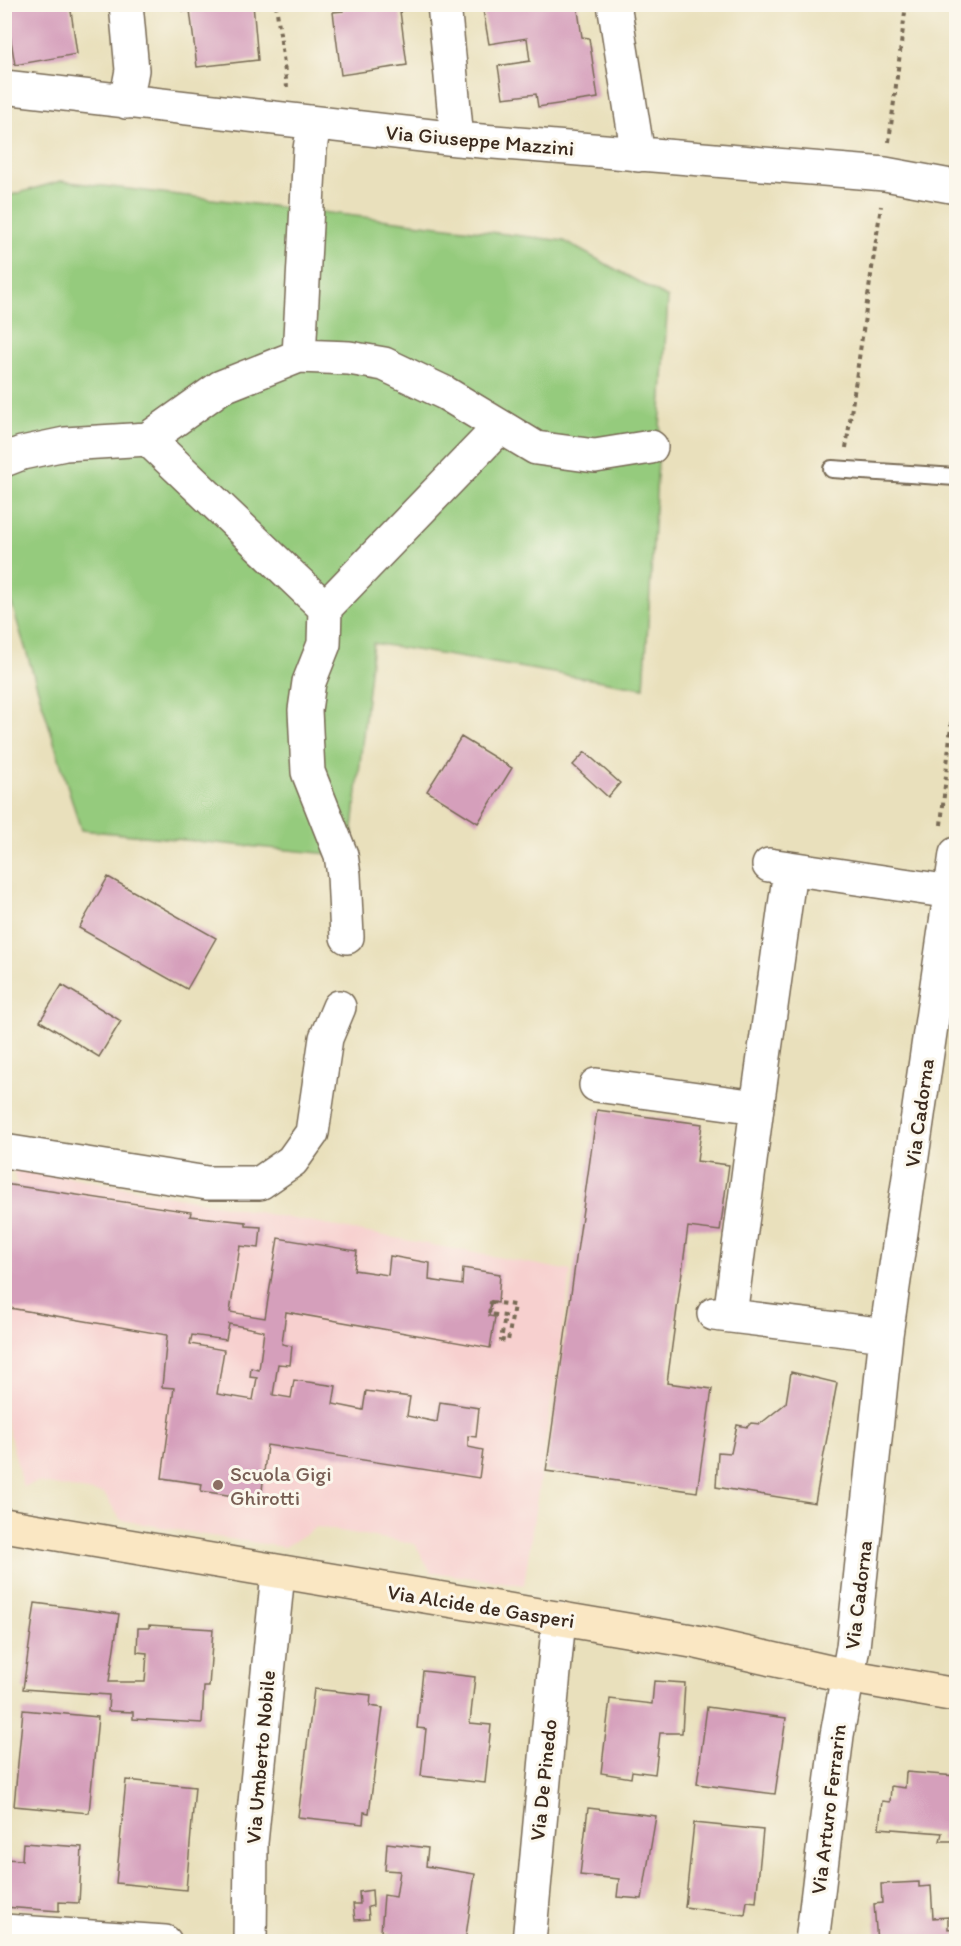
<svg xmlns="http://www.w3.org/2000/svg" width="961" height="1946" viewBox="0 0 961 1946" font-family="Itim,sans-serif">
  <rect width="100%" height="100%" fill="#fbf7ec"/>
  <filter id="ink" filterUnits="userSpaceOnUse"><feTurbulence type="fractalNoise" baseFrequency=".0167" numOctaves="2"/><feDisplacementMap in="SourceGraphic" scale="12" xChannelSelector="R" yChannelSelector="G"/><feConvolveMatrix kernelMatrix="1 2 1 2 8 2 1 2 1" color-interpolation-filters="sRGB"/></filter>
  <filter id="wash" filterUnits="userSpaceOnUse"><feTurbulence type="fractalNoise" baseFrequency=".008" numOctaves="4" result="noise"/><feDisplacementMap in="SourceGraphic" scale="24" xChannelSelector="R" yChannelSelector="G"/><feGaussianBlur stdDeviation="1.35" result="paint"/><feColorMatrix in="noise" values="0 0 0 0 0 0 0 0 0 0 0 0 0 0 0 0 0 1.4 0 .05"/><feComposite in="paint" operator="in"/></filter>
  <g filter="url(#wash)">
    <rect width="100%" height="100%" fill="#e9e0bc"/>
    <path fill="#f7d0cf" d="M12 1166 571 1271 524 1585 431 1572 415 1544 317 1527 285 1547 217 1537 121 1520 104 1494 37 1482 23 1487 5 1416 4 1184 17 1185Z"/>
    <path fill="#95cb7d" stroke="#687a4e" stroke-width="1.5" d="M61 181 564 241 668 298 644 688 373 643 350 856 81 830 5 582 4 197Z"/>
    <g id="blocks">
      <path fill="#d59fbb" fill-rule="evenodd" d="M5 4H70L77 54 15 65Z
        M182 4H253L258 60 197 67 190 10 183 11Z
        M342 4H405L406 10 400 11 407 65 341 75 333 12 343 11Z
        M520 4H577L582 37 589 38 598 98 538 107 536 94 503 98 498 66 530 61 527 38 489 44 483 10Z
        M461 737 512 768 478 823 427 791Z
        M585 752 620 783 608 797 573 765Z
        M108 877 216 938 187 989 79 928Z
        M62 985 121 1021 99 1057 40 1021Z
        M597 1110 702 1124 697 1161 729 1165 720 1231 688 1227 667 1383 712 1389 697 1492 546 1471Z
        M4 1184 191 1212 190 1216 246 1222V1226L261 1227 259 1248 240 1246 230 1312 265 1318 278 1238 357 1251 354 1270 388 1275 390 1256 430 1263 429 1280 462 1285 463 1268 500 1274 498 1303 491 1302 489 1316 495 1317 490 1348 286 1312 282 1344 292 1346 290 1365 278 1364 273 1395 291 1398 294 1380 336 1386 333 1404 363 1410 366 1391 410 1397 407 1416 437 1422 440 1402 479 1408 476 1437 468 1436V1447L483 1450 479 1478 267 1445 261 1500 201 1491 202 1484 162 1478 174 1388 162 1387 167 1335 4 1307ZM229 1324 264 1331 259 1370 251 1368 250 1377 257 1378 253 1400 217 1394 224 1350 190 1344 192 1335 226 1340Z
        M791 1372 837 1383 815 1503 716 1487 718 1452 731 1453 737 1425 747 1427 751 1423 760 1424 786 1403Z
        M35 1603 119 1614 109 1682H145L147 1653 137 1652 138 1628H149V1625L213 1629 209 1687H204L202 1723 133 1719V1712L108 1711 109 1695 23 1689Z
        M423 1671 475 1677 470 1723 491 1725 485 1783 421 1776 426 1729 417 1728Z
        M654 1681 685 1683 682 1733H660L655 1774 632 1771 631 1778 601 1773 610 1699 652 1704Z
        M314 1689 371 1695 370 1706 383 1708 369 1813 364 1812 363 1824 298 1817Z
        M707 1707 786 1718 775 1794 697 1784Z
        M23 1710 98 1717 89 1813 14 1806Z
        M906 1772 956 1776V1841H940L942 1833 879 1828 882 1801 890 1802 891 1786 905 1788Z
        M126 1780 195 1787 186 1890 116 1883Z
        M588 1808 656 1816 642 1899 617 1897 619 1879 580 1875Z
        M694 1823 763 1830 756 1902 747 1901 745 1915 685 1907Z
        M23 1843 82 1847 79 1903 59 1902V1911L4 1907V1859L22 1860Z
        M387 1843 428 1848 426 1866 475 1874 465 1942H416L390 1938V1933L381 1932 384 1895 396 1897 400 1871 385 1870Z
        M919 1882V1887L931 1886 933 1918 948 1917V1929L956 1928V1942H877L874 1904 882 1903 881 1884Z
        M372 1890 373 1906 368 1907 369 1919 355 1920 353 1904H360L359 1892Z"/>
    </g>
  </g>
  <g filter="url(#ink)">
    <use href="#blocks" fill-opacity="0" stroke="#786a55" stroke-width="1.5"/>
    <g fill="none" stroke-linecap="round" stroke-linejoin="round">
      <g stroke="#786a55" stroke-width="20">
        <path id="lane" d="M832 469 956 477"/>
      </g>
      <g stroke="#786a55" stroke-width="36">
        <path id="street" d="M126 4 132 70 126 102
          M444 4 457 139
          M614 4 638 155
          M4 87 457 139 885 174 956 187
          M299 356 349 358 384 364 445 393 536 448 595 456 651 447
          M148 439 325 608
          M4 460 22 453 65 444 148 439 221 387 299 356 310 149 314 124
          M769 865 951 892
          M347 937 344 875 341 855 308 772 305 710 309 682 324 644 325 608 499 428
          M596 1085 757 1107 730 1316
          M757 1107 790 870
          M4 1151 207 1183H260L292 1161 312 1133 326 1038 339 1007
          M714 1314 886 1335
          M4 1931 165 1942
          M250 1942 251 1843 278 1573
          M529 1942 559 1618
          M812 1942 837 1735 853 1647 886 1335 956 854"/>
      </g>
      <g stroke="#786a55" stroke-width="36">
        <path id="secondary" d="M4 1525 692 1641 847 1676 956 1695"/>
      </g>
      <path stroke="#786a55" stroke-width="4" stroke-dasharray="4.5 4.5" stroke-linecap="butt" d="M276 4 287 87
        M889 142 906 4
        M846 448 881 206
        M941 825 956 676
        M491 1302 514 1305 508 1341 501 1340 505 1316 489 1314Z"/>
      <use href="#lane" stroke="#fff" stroke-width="16"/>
      <use href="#street" stroke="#fff" stroke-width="33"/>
      <use href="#secondary" stroke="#fae7c3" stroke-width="33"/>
    </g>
  </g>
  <circle fill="#8d6e63" stroke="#fbf7ec" stroke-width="2" cx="218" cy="1485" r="6"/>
  <g text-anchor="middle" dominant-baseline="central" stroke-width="6" stroke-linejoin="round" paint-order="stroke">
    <g font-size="21" fill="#3b2a1e" stroke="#fbf7ec">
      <text transform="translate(480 140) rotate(5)">Via Giuseppe Mazzini</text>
      <text transform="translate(919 1113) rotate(-82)">Via Cadorna</text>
      <text transform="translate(858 1595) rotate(-83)">Via Cadorna</text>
      <text transform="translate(481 1606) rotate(9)">Via Alcide de Gasperi</text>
      <text transform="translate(260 1757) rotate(-85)">Via Umberto Nobile</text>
      <text transform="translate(543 1780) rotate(-84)">Via De Pinedo</text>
      <text transform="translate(828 1809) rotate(-83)">Via Arturo Ferrarin</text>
    </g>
    <g font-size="21" fill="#785e54" stroke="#fbf7ec" text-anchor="start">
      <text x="230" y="1473">Scuola Gigi<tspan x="230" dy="24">Ghirotti</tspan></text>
    </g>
  </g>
  <rect width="961" height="1946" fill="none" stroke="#fbf7ec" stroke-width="24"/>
</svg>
